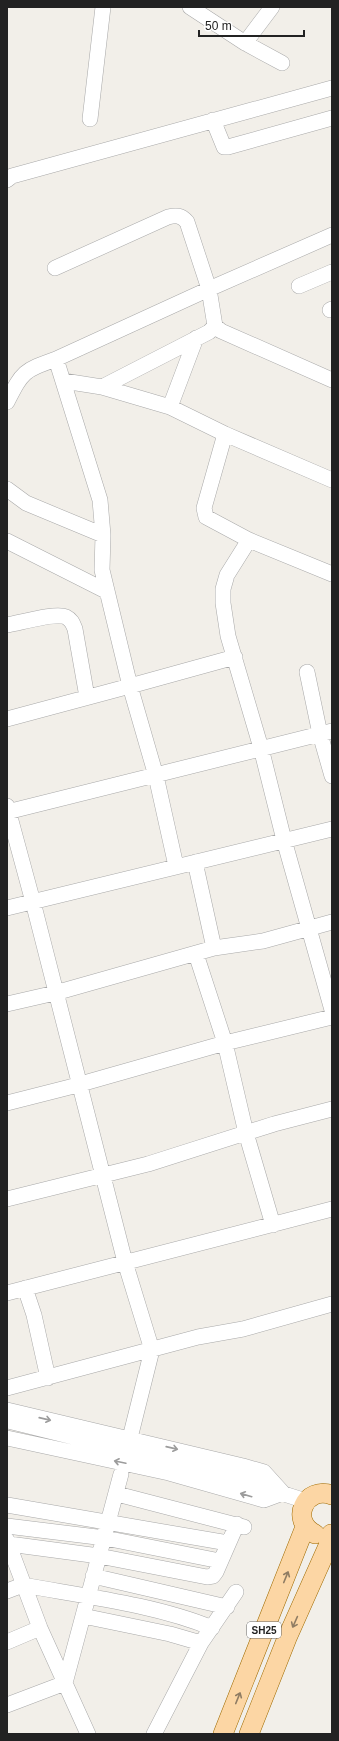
<svg xmlns="http://www.w3.org/2000/svg" width="339" height="1741" viewBox="0 0 339 1741" font-family="Helvetica,sans-serif">
  <rect width="100%" height="100%" fill="#f2efe9"/>
  <g fill="none" stroke-linecap="round" stroke-linejoin="round">
    <g stroke="#a9a9a9" stroke-width="16">
      <path id="minor" d="M190 7 245 43 282 63
        M245 43 272 7
        M90 119 103 7
        M213 120 224 147H228L332 118
        M7 180 12 176 332 88
        M55 268 168 217C176 215 181 215 187 222L209 289 215 326 221 331 332 380
        M299 286 332 272
        M330 310 332 309
        M56 359 100 500 103 535 102 570 130 686 235 657
        M64 381 102 387 170 407 225 434 332 480
        M102 387 209 332 215 326
        M7 402C23 371 23 371 56 359L209 289 332 235
        M170 407 196 338
        M225 434 204 508 206 517 249 540 332 574
        M7 489 26 503 103 535
        M249 540 227 575 223 589V603L228 636 261 748 284 840 332 1010
        M7 541 106 591
        M7 625C20 623 56 612 66 617 72 620 73 624 75 629L87 697
        M307 672 320 734 332 776
        M7 719 130 686 156 776 176 866
        M7 806 33 902 125 1262 152 1350 130 1438
        M7 812 332 731
        M195 862 214 948
        M7 908 332 829
        M196 954 225 1043 246 1133 273 1225
        M7 1004 55 993 214 948 263 941 332 922
        M7 1103 70 1087 225 1043 332 1017
        M7 1199 148 1164 274 1124 332 1109
        M25 1288 34 1315 48 1378
        M7 1293 332 1209
        M7 1388 198 1337 243 1329 332 1304
        M7 1410 243 1466 264 1472 283 1493 264 1500 169 1473 7 1438
        M8 1421 215 1472 306 1501
        M117 1494 244 1527
        M7 1505 228 1543
        M7 1526 105 1538 220 1561
        M7 1540 40 1628 88 1734
        M9 1544 99 1556 207 1577 213 1576 216 1572 237 1524
        M93 1576 227 1607
        M7 1591 23 1585C83 1596 157 1605 212 1628
        M83 1616 170 1634 201 1643
        M7 1642 40 1628
        M7 1705 65 1683 121 1474
        M154 1734 201 1643 236 1592"/>
    </g>
    <g stroke="#a06b00" stroke-width="20">
      <path id="major" d="M315 1534C289 1521 305 1485 332 1495
        M223 1734 305 1527
        M249 1734 287 1638 328 1546 331 1534"/>
    </g>
    <use href="#minor" stroke="#fff" stroke-width="15"/>
    <use href="#major" stroke="#fcd6a4" stroke-width="19"/>
  </g>
  <defs><path id="oneway-shaft" d="M-6 0H5M1.5-3L5.5 0L1.5 3" fill="none" stroke-width="1.6" stroke-linecap="round" stroke-linejoin="round"/></defs>
  <g stroke="#9c9c9c">
    <use href="#oneway-shaft" transform="translate(45 1419) rotate(13)"/>
    <use href="#oneway-shaft" transform="translate(172 1448) rotate(13)"/>
    <use href="#oneway-shaft" transform="translate(120 1462) rotate(-168)"/>
    <use href="#oneway-shaft" transform="translate(246 1495) rotate(-164)"/>
  </g>
  <g stroke="#8f7c63">
    <use href="#oneway-shaft" transform="translate(286 1577) rotate(-68)"/>
    <use href="#oneway-shaft" transform="translate(295 1622) rotate(114)"/>
    <use href="#oneway-shaft" transform="translate(238 1698) rotate(-68)"/>
  </g>
  <g text-anchor="middle" dominant-baseline="central" stroke-width="3" stroke-linejoin="round" paint-order="stroke">
    <rect fill="#fff" stroke="#646464" stroke-width="1" x="247" y="1622" width="34" height="16" rx="3"/>
    <g font-size="10" font-weight="bold" fill="#222">
      <text x="264" y="1630">SH25</text>
    </g>
  </g>
  <rect width="339" height="1741" fill="none" stroke="#222222" stroke-width="16"/>
  <path d="M199 30v6h105v-6" fill="none" stroke="#222222" stroke-width="2"/>
  <text x="205" y="30" font-size="12" fill="#222222" stroke="#ffffff" stroke-width="3" paint-order="stroke">50 m</text>
</svg>
